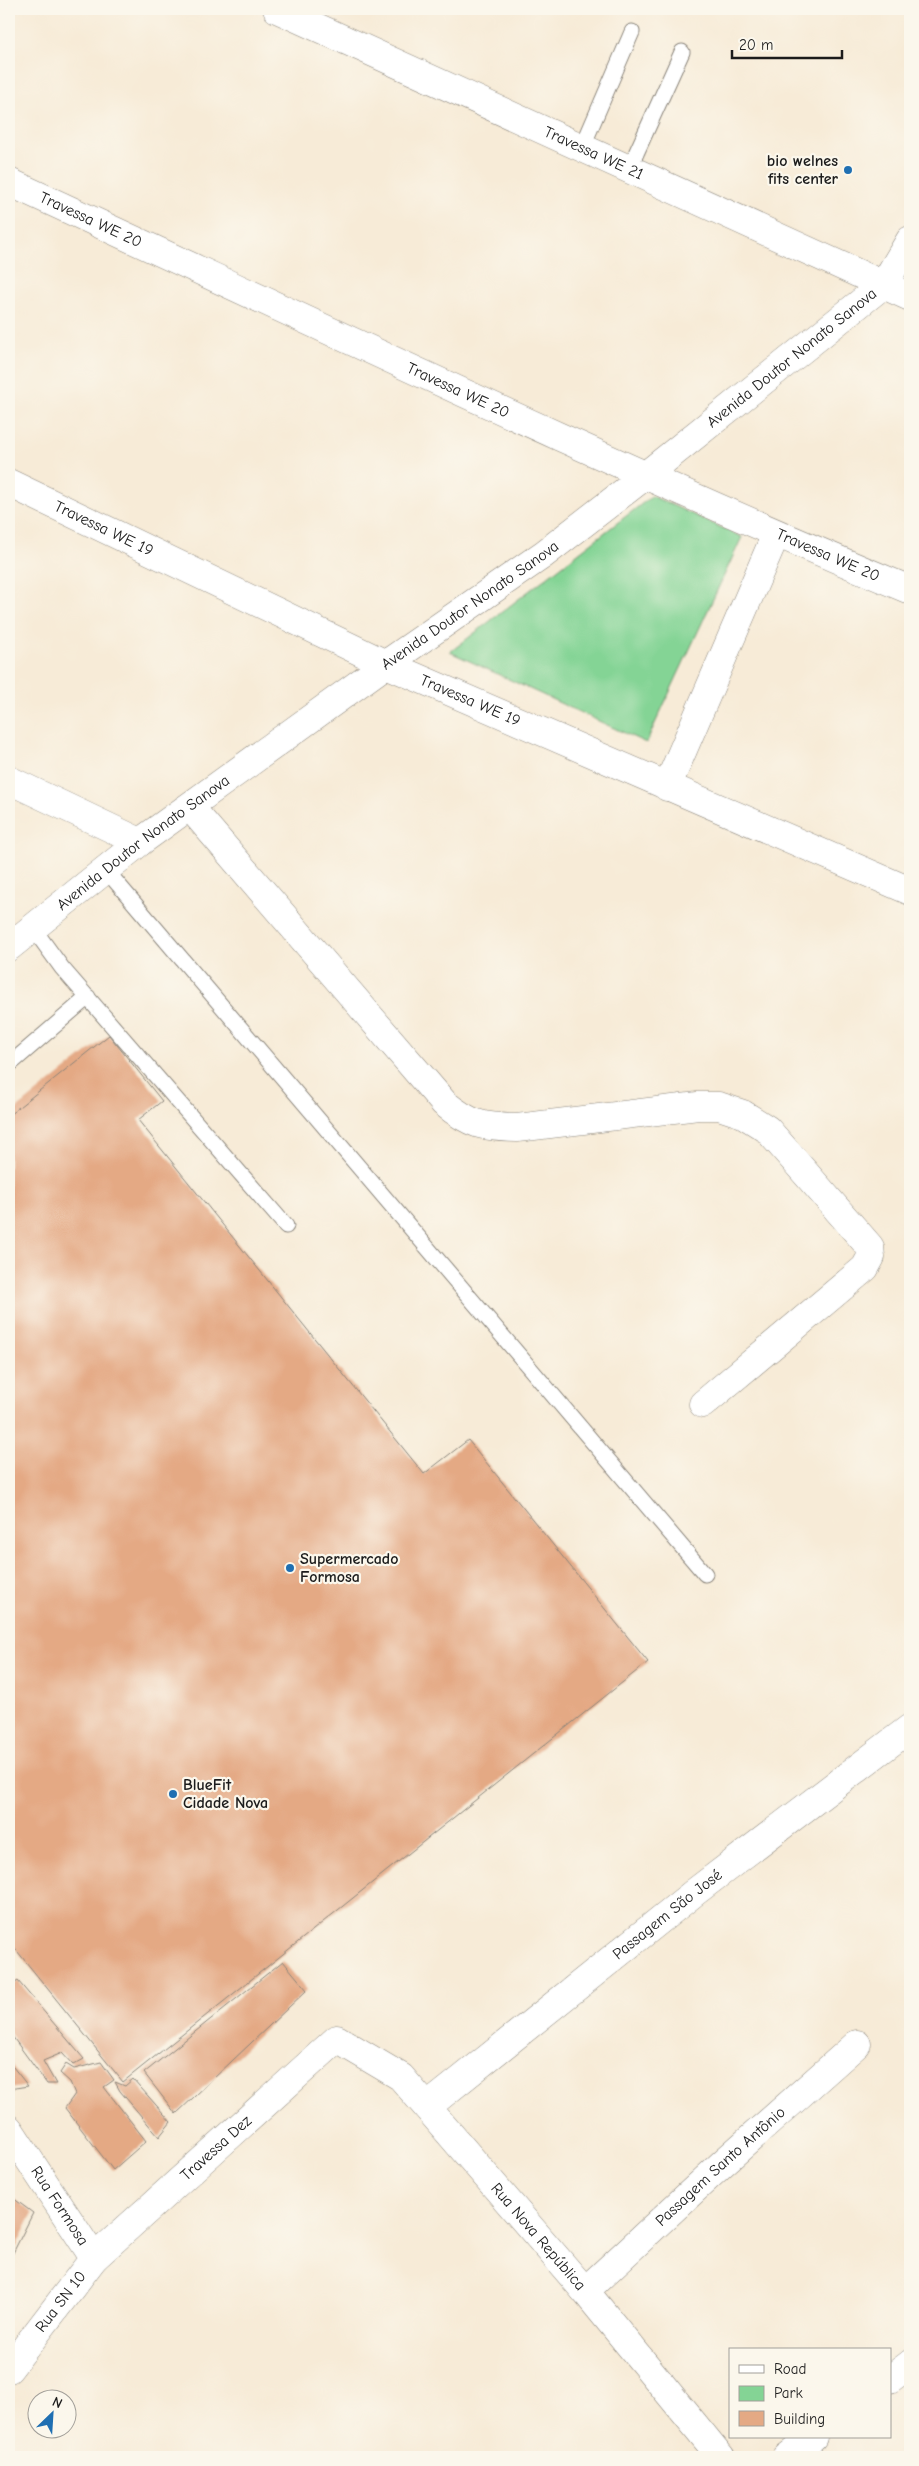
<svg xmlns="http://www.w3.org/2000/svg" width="919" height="2466" viewBox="0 0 919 2466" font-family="'Comic Neue',sans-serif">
  <rect width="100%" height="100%" fill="#fbf7ec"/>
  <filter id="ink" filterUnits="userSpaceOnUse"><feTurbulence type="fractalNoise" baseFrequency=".02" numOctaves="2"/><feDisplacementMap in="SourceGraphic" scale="10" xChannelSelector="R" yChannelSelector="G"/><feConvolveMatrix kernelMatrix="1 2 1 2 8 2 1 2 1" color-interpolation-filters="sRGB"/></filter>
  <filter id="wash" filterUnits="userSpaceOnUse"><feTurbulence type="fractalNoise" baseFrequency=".0096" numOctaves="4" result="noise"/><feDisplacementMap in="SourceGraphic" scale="20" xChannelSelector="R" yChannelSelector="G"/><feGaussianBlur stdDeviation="1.12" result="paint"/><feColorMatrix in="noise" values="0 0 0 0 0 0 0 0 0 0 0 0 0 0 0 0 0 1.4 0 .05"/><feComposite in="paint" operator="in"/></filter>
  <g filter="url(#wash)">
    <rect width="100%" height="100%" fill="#f7ebd7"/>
    <path fill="#84d495" stroke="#507858" d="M652 496 742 537 646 743 450 652Z"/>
    <g id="blocks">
      <path fill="#e4a984" d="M109 1035 162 1101 138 1120 424 1474 468 1440 648 1662 123 2082 9 1941V1115Z
        M283 1961 307 1990 176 2114 144 2073Z
        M18 1981 84 2059 73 2065 62 2053 43 2061 56 2084H47L9 2032V1987Z
        M9 2062 28 2086 9 2089Z
        M101 2062 114 2080 104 2087 146 2141 113 2170 65 2108 75 2094 70 2082 60 2073 66 2064 74 2069Z
        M133 2079 171 2122 159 2137 120 2091 115 2082 125 2086Z
        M9 2195 33 2213 11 2257 9 2256Z"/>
    </g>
  </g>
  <g filter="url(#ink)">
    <use href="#blocks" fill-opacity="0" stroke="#8a847a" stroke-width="1"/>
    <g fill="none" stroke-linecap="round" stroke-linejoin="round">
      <g stroke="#8a847a" stroke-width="17">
        <path id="service" d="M582 148 632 32
          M629 169 682 52
          M106 870 705 1574
          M33 928 62 968 286 1226
          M9 1065 88 997"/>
      </g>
      <g stroke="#8a847a" stroke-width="29">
        <g id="minor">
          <path id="s1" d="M277 9 910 297"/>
          <path d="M9 780 140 842"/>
          <path d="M667 787 776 534"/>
          <path d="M190 807 444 1103C471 1125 482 1127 517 1128L698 1106H719L743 1114 767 1129 870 1247 871 1257 865 1268 703 1404"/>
          <path id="s2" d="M427 2107 695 1892 910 1728"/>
          <path id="s3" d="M9 2129 94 2258"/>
          <path id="s4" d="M585 2291 723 2163 857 2044"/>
          <path id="s5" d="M9 2369 94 2258 337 2039 401 2077 585 2291 721 2457"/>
          <path d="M890 2379 910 2364"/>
          <path d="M787 2457 813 2437"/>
        </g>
      </g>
      <g stroke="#8a847a" stroke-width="29">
        <g id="secondary">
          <path id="s6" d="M9 182C308 320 606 463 910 590"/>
          <path id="s7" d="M9 483 386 664 910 891"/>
        </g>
      </g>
      <g stroke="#8a847a" stroke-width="29">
        <g id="primary">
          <path id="s8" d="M9 947 140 842 386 664 544 554 646 475 884 284 910 240"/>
        </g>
      </g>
      <use href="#service" stroke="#fff" stroke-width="15"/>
      <use href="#minor" stroke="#fff" stroke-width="28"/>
      <use href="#secondary" stroke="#fff" stroke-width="28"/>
      <use href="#primary" stroke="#fff" stroke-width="28"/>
    </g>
  </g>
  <g fill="#1f6fb2" stroke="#fbf7ec" stroke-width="2">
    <circle cx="848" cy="170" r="5"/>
    <circle cx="290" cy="1568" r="5"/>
    <circle cx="173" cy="1794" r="5"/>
  </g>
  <g text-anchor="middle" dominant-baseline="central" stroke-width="4.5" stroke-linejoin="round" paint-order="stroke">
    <g font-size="16" fill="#1c1c1c" stroke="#fbf7ec">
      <text stroke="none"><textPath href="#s1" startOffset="348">Travessa WE 21</textPath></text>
      <text stroke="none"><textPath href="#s6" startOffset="90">Travessa WE 20</textPath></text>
      <text stroke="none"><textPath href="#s8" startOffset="980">Avenida Doutor Nonato Sanova</textPath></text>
      <text stroke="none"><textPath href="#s6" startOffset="495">Travessa WE 20</textPath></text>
      <text stroke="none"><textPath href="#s7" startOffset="105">Travessa WE 19</textPath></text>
      <text stroke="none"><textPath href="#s6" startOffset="900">Travessa WE 20</textPath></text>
      <text stroke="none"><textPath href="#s8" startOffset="574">Avenida Doutor Nonato Sanova</textPath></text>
      <text stroke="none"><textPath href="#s7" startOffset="510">Travessa WE 19</textPath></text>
      <text stroke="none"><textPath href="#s8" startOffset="170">Avenida Doutor Nonato Sanova</textPath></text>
      <text stroke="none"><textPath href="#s2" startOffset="308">Passagem São José</textPath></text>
      <text stroke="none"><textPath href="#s5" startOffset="304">Travessa Dez</textPath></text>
      <text stroke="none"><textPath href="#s4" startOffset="184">Passagem Santo Antônio</textPath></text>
      <text stroke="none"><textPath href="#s3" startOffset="92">Rua Formosa</textPath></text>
      <text stroke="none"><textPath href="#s5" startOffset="752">Rua Nova República</textPath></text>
      <text stroke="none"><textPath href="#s5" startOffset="85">Rua SN 10</textPath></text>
    </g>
    <g font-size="16" font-weight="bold" fill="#1c1c1c" stroke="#fbf7ec" text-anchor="start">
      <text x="838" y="161" text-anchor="end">bio welnes<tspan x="838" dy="18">fits center</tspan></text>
      <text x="300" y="1559">Supermercado<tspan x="300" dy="18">Formosa</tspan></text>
      <text x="183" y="1785">BlueFit<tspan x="183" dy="18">Cidade Nova</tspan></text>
    </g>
  </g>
  <rect width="919" height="2466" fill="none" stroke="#fbf7ec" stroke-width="30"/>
  <rect x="729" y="2348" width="162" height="90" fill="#fbf7ec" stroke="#a29f99"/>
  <rect x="739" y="2365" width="25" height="8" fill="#ffffff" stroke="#a29f99"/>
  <text x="774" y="2374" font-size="15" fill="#1c1c1c">Road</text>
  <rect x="739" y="2386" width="25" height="15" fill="#84d495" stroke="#a29f99"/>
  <text x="774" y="2398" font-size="15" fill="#1c1c1c">Park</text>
  <rect x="739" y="2411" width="25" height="15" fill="#e4a984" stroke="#a29f99"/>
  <text x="774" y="2424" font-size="15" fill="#1c1c1c">Building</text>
  <g transform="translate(52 2414) rotate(25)"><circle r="24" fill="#fbf7ec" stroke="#a29f99"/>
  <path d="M0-4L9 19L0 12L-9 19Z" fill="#1f6fb2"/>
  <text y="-8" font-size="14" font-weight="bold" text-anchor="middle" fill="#1c1c1c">N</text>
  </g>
  <path d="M732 50v8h110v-8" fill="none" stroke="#1c1c1c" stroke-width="2.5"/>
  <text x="739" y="50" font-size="15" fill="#1c1c1c" stroke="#fbf7ec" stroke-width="4" paint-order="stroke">20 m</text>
</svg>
